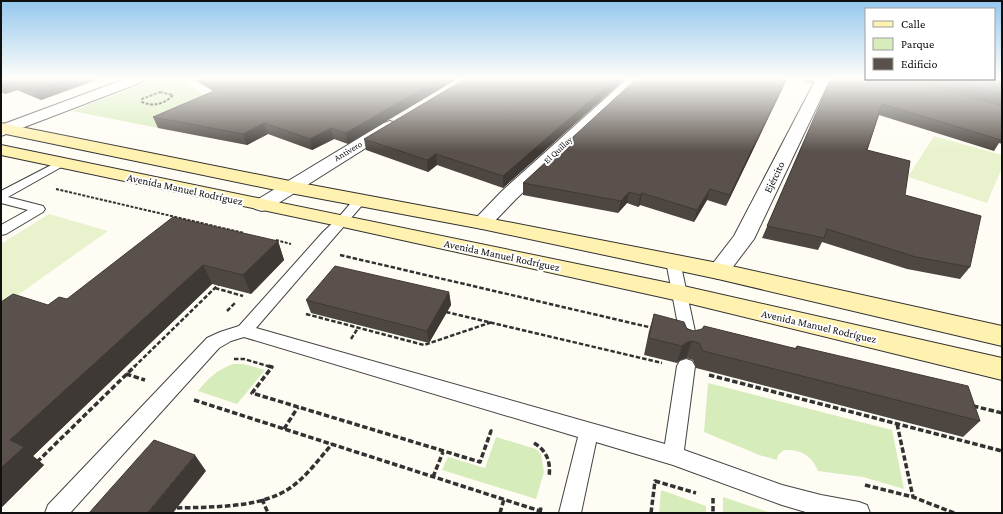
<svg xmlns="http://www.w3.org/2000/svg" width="1003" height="514" viewBox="0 0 1003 514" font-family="'Crimson Pro',serif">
  <rect width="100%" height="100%" fill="#fffcf4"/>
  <path fill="#d7ecbb" d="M156 79H182L213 103 158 128 72 111Z
    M233 364H244L265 370 237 404 198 391C208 378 217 370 233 364Z
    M708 383 892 430 904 489 863 477 818 471C812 455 800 449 784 450L778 455 777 460 759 455 704 432Z
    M496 437 536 449 541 454 544 472 536 499 442 470 448 457 485 468Z
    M661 490 706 506V513H659Z
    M723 497 771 513H723Z"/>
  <path fill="#e8f3cd" d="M934 136 1002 155V168L987 203 908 177Z
    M49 214 108 231 1 307V244Z"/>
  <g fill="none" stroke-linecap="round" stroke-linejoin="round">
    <g stroke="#434343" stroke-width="2">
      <path id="lane" d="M61 160 67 163 65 165 8 197 43 206 45 209 43 212 6 234 1 235V225L28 210 1 203V191Z
        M360 196 364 197 366 200 364 203 256 328 665 444 677 366 680 361 686 359 692 361 695 366 684 450 782 485 821 495 859 502 867 505 870 513H809L782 505 673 465 596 442 581 513H559L578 437 244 337 231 341 219 348 70 513H45L48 505 207 338 220 332 239 326 323 232 338 218 356 197Z
        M673 256 678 258 680 261 697 341 695 345 689 347 683 345 681 341 666 261 668 258Z"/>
    </g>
    <g stroke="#434343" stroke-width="2">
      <path id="street" d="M125 79H144L142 82 1 136V125Z
        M627 79H642L516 199 489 227 482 229 475 227 472 223 475 219 502 191Z
        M816 79H830L754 239 726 276 718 279 710 276 707 271 734 236Z
        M390 121 396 123 398 126 396 129 269 209 262 211 255 209 252 205 255 201 384 123Z"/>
    </g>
    <g stroke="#323232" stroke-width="2">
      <path id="secondary" d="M1 123 290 181 482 217 718 263 1002 326V346L718 279 482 229 290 193 1 133Z
        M1 145 679 285 1002 358V380L679 301 343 227 1 155Z"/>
    </g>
    <path stroke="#323232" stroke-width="2" stroke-dasharray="3 1.5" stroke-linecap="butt" d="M160 92 173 95C165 104 153 107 142 102V99Z
      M56 189 244 233
      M276 240 291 244"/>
    <path stroke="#323232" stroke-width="2.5" stroke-dasharray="4.5 2" stroke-linecap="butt" d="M340 255 653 328
      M215 288 243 296
      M227 311 236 302
      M446 312 662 363
      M306 314 424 345 492 322
      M351 339 358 328
      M234 359H244L271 367
      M134 367 219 284"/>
    <path stroke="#323232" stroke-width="3.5" stroke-dasharray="5.5 2.5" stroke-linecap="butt" d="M268 366 272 367 252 393 480 462 491 431H495
      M126 374 145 380
      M709 375 1002 451
      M194 400 540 511
      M973 406 1002 413
      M897 424 913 497
      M284 429 298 407
      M534 443C547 451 551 462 549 477
      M37 462 135 366
      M433 477 443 452
      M865 485 913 497 954 513
      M713 498V513
      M262 499 268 513
      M177 508C211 507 262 508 290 488 307 476 319 459 332 444
      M500 513 504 499
      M540 513 541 507
      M651 513 655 481 696 493"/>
    <use href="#lane" fill="#fff" fill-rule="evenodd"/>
    <use href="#street" fill="#fff" fill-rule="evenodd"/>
    <use href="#secondary" fill="#fff1af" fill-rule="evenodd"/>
  </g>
  <path fill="#4d4641" d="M1 79H99L41 100 17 90 5 94 1 92Z
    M193 79H457L348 144 334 139 312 150 268 134 247 145 158 128 153 117 213 91Z
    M625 79 503 188 437 165 428 172 366 150 364 139Z
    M787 79 726 206 707 200 694 222 640 205 638 207 627 203 618 213 523 195V183Z
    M801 79H815L812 84Z
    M831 79H903L1002 106V144L999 143 994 151 879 115 867 150 905 195 970 267 960 279 907 269 822 242 818 250 762 238Z
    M914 79H1002V106L912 81Z
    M278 241 284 260 251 294 212 284 33 456 44 465 1 508V302L48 305Z
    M449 292 451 305 429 343 311 313 306 300Z
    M654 314 694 331 795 348 797 346 980 421 963 437 696 368 693 360 686 358 680 360 677 363 644 355 649 331Z"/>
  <path fill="#3f3935" d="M67 79H99L41 100 35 90Z
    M439 79H457L348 144 346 133Z
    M615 79H625L503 188V176Z
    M786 79H787L726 206 730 195Z
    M11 80 17 90 5 94 1 87V84Z
    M264 123 268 134 247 145 243 134Z
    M331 128 334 139 312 150 310 139Z
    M436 154 437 165 428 172 427 160Z
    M710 189 707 200 694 222 697 210Z
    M629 192 627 203 618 213 621 201Z
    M642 193 640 205 638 207 640 195Z
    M278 241 284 260 251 294 243 275Z
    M203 265 212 284 33 456 44 465 1 508V468L10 440Z
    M449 292 451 305 429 343 427 331Z
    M692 341 686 358 680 360 677 363 682 346 685 343Z
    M195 455 206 471 173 513H149L148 512Z"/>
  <path fill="#5a514c" stroke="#3f3935" d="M1 79H67L35 90 11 80 1 84Z
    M206 79H439L346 133 331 128 310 139 264 123 243 134 153 117 221 88Z
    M465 79H615L503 176 436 154 427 160 364 139Z
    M636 79H786L730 195 710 189 697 210 642 193 640 195 629 192 621 201 523 183Z
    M831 79H903L1002 106V139L1001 140 882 104 867 150 910 161 905 195 981 216 970 267 916 257 827 229 824 238 767 226Z
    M945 79H1002V94Z
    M173 217 278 241 243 275 203 265 10 440 24 447 1 468V302L13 294 48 305 59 297 67 299Z
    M335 266 449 292 427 331 306 300Z
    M654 314 684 322 687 329 694 331 702 329 704 326 797 349V346L968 386 980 421 703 351 699 343 692 341 685 343 682 346 649 338Z
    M154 440 195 455 148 512 150 513H89Z"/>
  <linearGradient id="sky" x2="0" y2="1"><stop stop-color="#94c7ee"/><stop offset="0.52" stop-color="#fffefa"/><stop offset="1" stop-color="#fffefa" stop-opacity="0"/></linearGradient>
  <rect width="1003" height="151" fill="url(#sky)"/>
  <g text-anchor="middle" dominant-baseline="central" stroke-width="4" stroke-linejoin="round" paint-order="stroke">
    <g font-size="9" fill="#101010" stroke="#fff">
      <text transform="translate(558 150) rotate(-43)">El Quillay</text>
      <text transform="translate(348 151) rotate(-31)">Antivero</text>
    </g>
    <g font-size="11" fill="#101010" stroke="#fff">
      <text transform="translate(774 177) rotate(-64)">Ejército</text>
      <text transform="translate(185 189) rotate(12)">Avenida Manuel Rodríguez</text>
      <text transform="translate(502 255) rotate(12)">Avenida Manuel Rodríguez</text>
      <text transform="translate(819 326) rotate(13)">Avenida Manuel Rodríguez</text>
    </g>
  </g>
  <rect width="1003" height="514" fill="none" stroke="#101010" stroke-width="4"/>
  <rect x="865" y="8" width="130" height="72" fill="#ffffff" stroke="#9f9f9f"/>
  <rect x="873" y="21" width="20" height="6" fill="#fff1af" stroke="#9f9f9f"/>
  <text x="901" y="28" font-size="12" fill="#101010">Calle</text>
  <rect x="873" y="38" width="20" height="12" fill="#d7ecbb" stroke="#9f9f9f"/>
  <text x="901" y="48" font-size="12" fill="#101010">Parque</text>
  <rect x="873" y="58" width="20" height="12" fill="#5a514c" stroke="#9f9f9f"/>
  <text x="901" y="68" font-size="12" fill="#101010">Edificio</text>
</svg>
